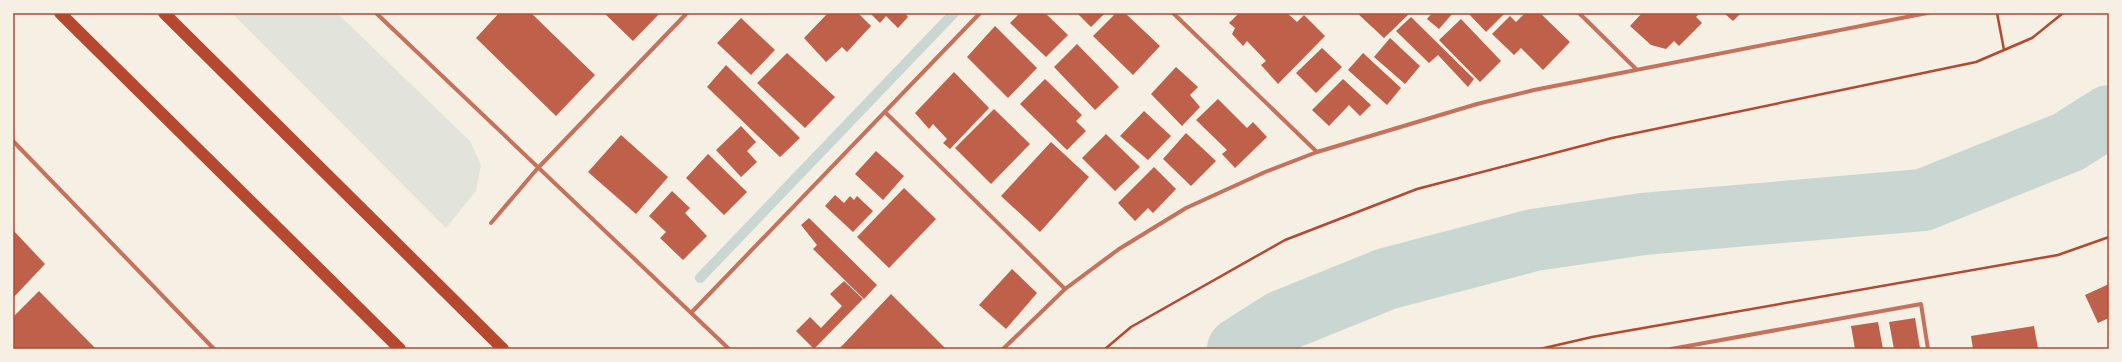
<svg xmlns="http://www.w3.org/2000/svg" width="2122" height="362" viewBox="0 0 2122 362" font-family="Manrope,sans-serif">
  <rect width="100%" height="100%" fill="#f6efe4"/>
  <path fill="#e2e4dc" d="M232 13H337L470 141 481 165 476 191 446 228Z"/>
  <g fill="none" stroke-linecap="round" stroke-linejoin="round">
    <path stroke="#c9d6d2" stroke-width="10" d="M700 278 954 13"/>
    <path stroke="#c9d6d2" stroke-width="62" d="M1238 349 1282 321 1386 279 1534 240 1643 224 1923 200 2068 142 2109 116"/>
  </g>
  <path fill="#bf614a" d="M499 13H531L595 75 556 116 476 38Z
    M604 13H660L633 41Z
    M828 13H858L871 26 847 52 842 47 826 62 804 38Z
    M870 13H905L908 17 898 28 886 16 880 23Z
    M1020 13H1045L1068 35 1046 57 1010 23Z
    M1077 13H1105L1091 27Z
    M1116 13H1125L1160 46 1133 75 1093 36Z
    M1239 13H1287L1297 22 1304 15 1325 36 1278 84 1261 65 1266 61 1247 41 1243 46 1232 34 1235 28 1229 23Z
    M1357 13H1410L1384 38Z
    M1432 13H1453L1439 29 1427 19Z
    M1468 13H1505L1486 32Z
    M1525 13H1540L1570 42 1543 70 1521 48 1514 55 1492 34 1510 16 1516 22Z
    M1642 13H1700L1696 17 1702 23 1679 46 1674 41 1666 49 1651 45 1630 26Z
    M1724 13H1741L1733 21Z
    M1411 17 1474 79 1468 87 1438 55 1429 63 1396 31Z
    M741 18 775 50 751 75 717 43Z
    M1461 19 1501 61 1480 82 1439 40Z
    M995 26 1037 68 1008 98 967 57Z
    M1390 38 1420 66 1405 84 1374 57Z
    M1077 44 1119 87 1095 110 1054 67Z
    M1322 48 1342 67 1316 93 1296 73Z
    M787 53 835 97 805 128 757 83Z
    M1363 53 1401 88 1387 105 1348 70Z
    M726 65 800 138 780 157 707 87Z
    M1176 67 1198 87 1190 95 1200 107 1182 126 1151 94Z
    M954 72 989 108 950 149 943 143 947 139 933 124 929 129 915 113Z
    M1045 79 1082 115 1076 121 1086 131 1067 150 1020 104Z
    M1343 79 1371 105 1360 116 1349 105 1329 126 1312 110Z
    M1218 99 1247 128 1253 122 1267 137 1235 168 1222 154 1227 150 1196 120Z
    M994 109 1030 144 991 184 955 148Z
    M1144 111 1171 136 1148 160 1120 136Z
    M741 126 756 142 747 151 757 162 741 177 716 150Z
    M1186 133 1216 161 1191 186 1163 159Z
    M1106 134 1140 167 1115 191 1082 158Z
    M621 135 668 177 636 214 588 172Z
    M1051 142 1089 177 1040 232 1001 196Z
    M876 151 904 176 883 200 855 174Z
    M708 154 747 192 724 215 686 178Z
    M1154 167 1176 189 1153 213 1148 208 1135 221 1118 203Z
    M904 188 936 219 889 268 857 237Z
    M672 191 690 208 685 213 707 236 683 260 660 238 666 232 649 216Z
    M835 195 844 203 850 196 854 200 857 196 873 211 853 232 825 206Z
    M809 218 877 285 864 299 813 249 817 245 801 225Z
    M13 230 45 264 13 298Z
    M1012 269 1037 293 1006 329 979 305Z
    M844 281 863 299 814 349 796 331 810 317 821 328 842 306 830 294Z
    M2109 284V318L2098 323 2085 295Z
    M39 291 96 349H13V317Z
    M891 294 946 349H839Z
    M1915 318 1920 348 1894 349 1889 322Z
    M1878 322 1883 349H1855L1851 326Z
    M2034 326 2038 349H1973L1971 336Z"/>
  <g fill="none" stroke-linecap="round" stroke-linejoin="round">
    <path stroke="#b5482f" stroke-width="2.5" d="M1997 13 2004 50
      M1105 349 1131 327 1285 240 1417 189 1612 138 1976 62 2032 38 2063 13
      M1540 349 1592 337 2058 255 2109 237"/>
    <path stroke="#c5725c" stroke-width="4" d="M376 13 729 349
      M1173 13 1317 152
      M1579 13 1636 69
      M885 112 1065 289
      M13 141 214 349
      M491 223 537 169 687 13
      M691 313 980 13
      M1003 349 1065 289 1119 249 1186 208 1265 172 1317 152 1477 104 1534 90 1927 13
      M1671 349 1921 304 1928 349"/>
    <path stroke="#b5482f" stroke-width="12" d="M60 13 400 349
      M164 13 503 349"/>
  </g>
  <rect width="2122" height="362" fill="none" stroke="#f6efe4" stroke-width="28"/>
  <rect x="14" y="14" width="2094" height="334" fill="none" stroke="#b5482f" stroke-width="1.5"/>
</svg>
